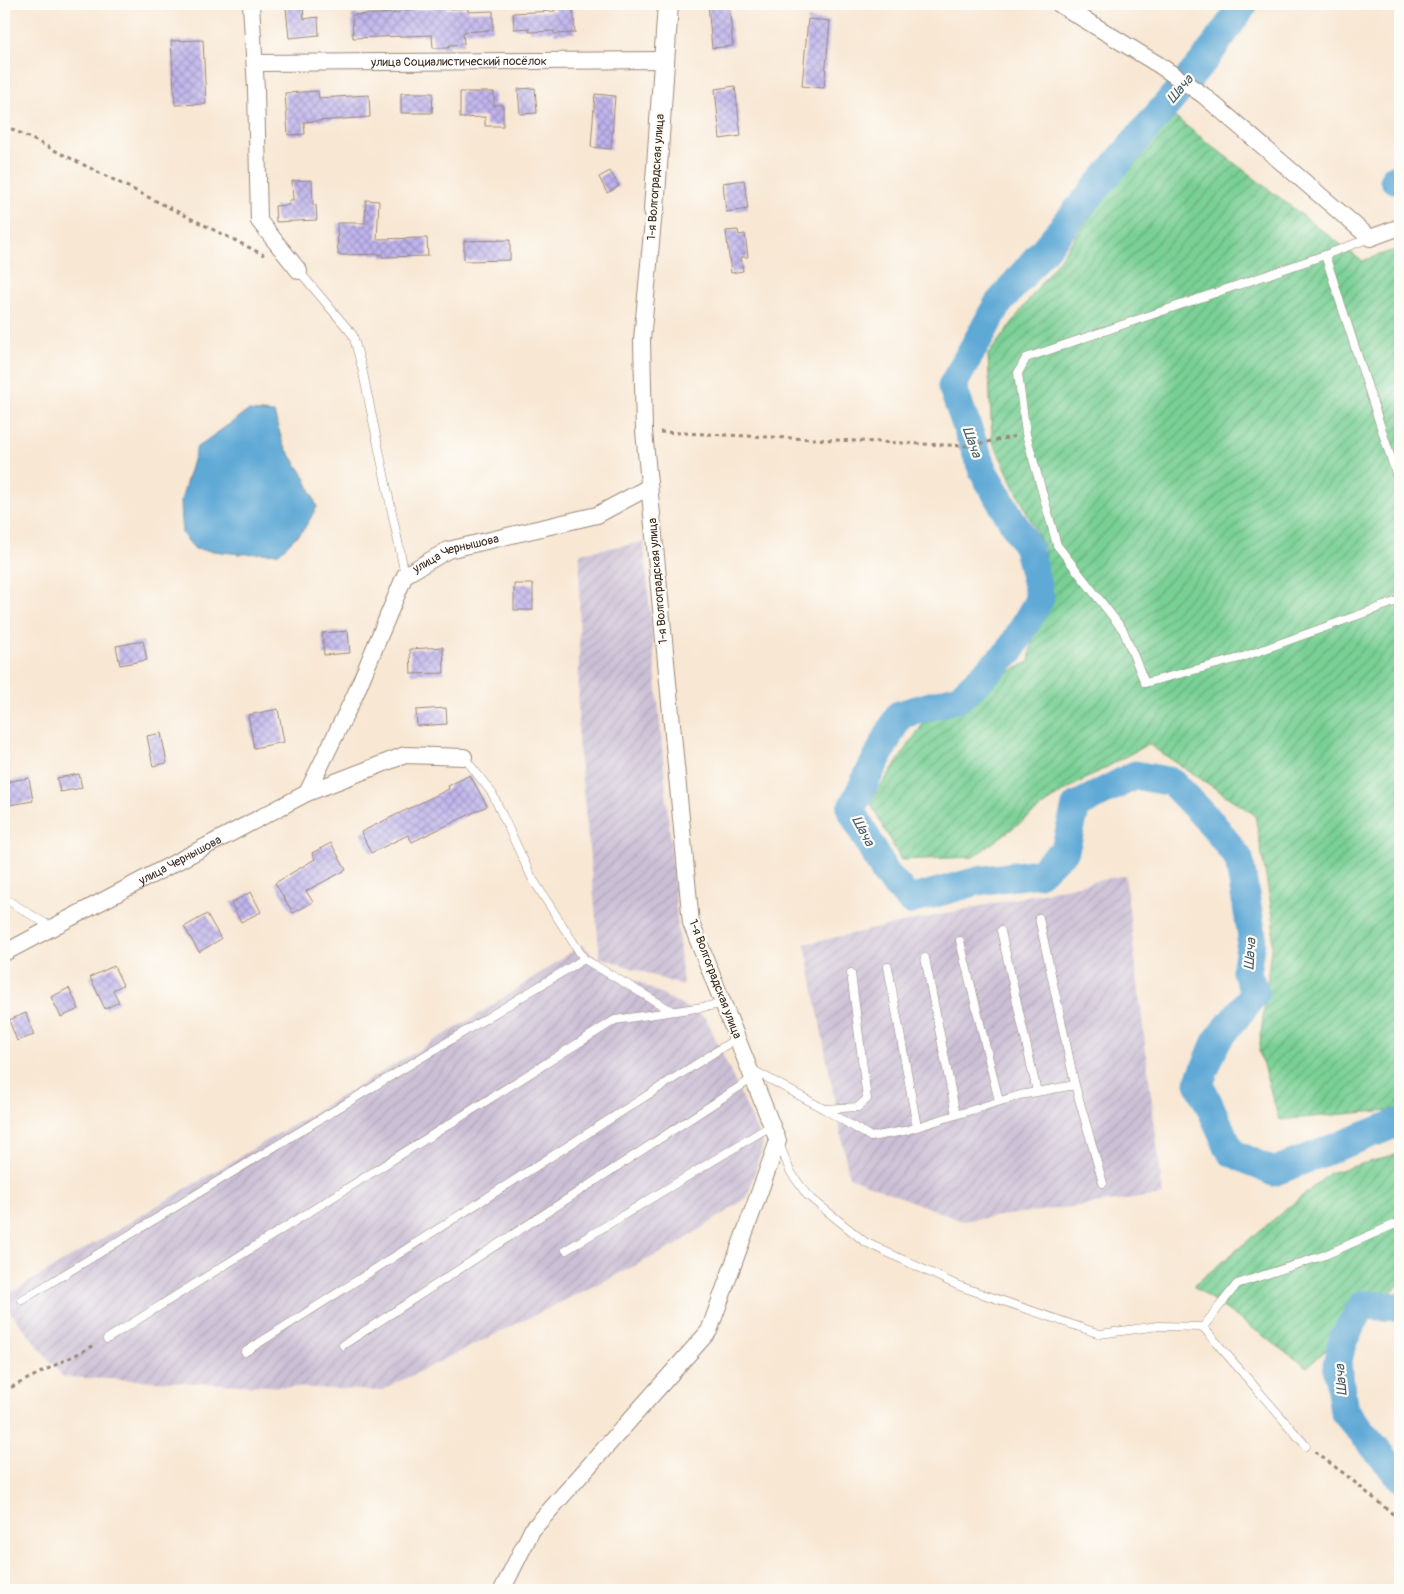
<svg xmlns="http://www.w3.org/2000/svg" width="1404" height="1594" viewBox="0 0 1404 1594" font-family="Pangolin,sans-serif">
  <defs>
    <pattern id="industrial-furrows" width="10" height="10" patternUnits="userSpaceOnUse" patternTransform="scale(1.25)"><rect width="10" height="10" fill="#cbbfd5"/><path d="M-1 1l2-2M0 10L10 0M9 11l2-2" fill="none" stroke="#afa4b6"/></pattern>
    <pattern id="garden-furrows" width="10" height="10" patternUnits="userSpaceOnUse" patternTransform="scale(1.25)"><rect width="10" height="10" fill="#79d095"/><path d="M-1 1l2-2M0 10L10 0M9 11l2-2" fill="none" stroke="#64a979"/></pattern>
    <pattern id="building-cross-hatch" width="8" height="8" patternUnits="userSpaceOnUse" patternTransform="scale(1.25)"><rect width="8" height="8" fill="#bfb4ed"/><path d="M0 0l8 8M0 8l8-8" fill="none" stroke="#9c93bf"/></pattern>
  </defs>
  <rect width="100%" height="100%" fill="#fdfcf7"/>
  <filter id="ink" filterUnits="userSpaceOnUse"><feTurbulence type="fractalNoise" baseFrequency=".02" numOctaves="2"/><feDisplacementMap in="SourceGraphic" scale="10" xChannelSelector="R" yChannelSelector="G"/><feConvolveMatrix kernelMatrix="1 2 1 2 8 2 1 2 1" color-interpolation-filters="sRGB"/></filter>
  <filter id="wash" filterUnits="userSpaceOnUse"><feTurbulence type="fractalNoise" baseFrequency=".0096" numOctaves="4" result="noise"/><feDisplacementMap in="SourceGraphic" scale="20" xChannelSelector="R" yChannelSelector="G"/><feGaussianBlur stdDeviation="1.12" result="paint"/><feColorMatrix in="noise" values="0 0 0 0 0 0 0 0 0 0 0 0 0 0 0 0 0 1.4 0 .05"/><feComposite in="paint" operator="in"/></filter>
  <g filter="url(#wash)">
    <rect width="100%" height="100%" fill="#f8e7d3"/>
    <path fill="url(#industrial-furrows)" d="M644 542 683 986 600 957 578 740 580 553Z
      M1125 875 1163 1195 962 1221 849 1177 805 944Z
      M582 945 599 961 706 1018 763 1144 747 1198 675 1246 380 1391 63 1377 4 1304V1297L476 1016Z"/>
    <path fill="url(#garden-furrows)" stroke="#5a7d5a" d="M1168 112 1362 261 1400 248V1109L1279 1120 1259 1051 1274 923 1255 815 1148 744 1064 791 973 857 901 860 870 802 933 709 1029 662 1045 550 992 440 988 355Z
      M1400 1153V1284L1307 1367 1193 1286 1330 1173Z"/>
    <path fill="#5ea9d6" stroke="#4c6a7a" d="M248 411 274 413 283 444 305 477 317 507 304 529 279 553 240 554 195 549 182 534 181 500 197 447Z"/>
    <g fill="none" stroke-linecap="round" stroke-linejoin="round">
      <path stroke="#5ea9d6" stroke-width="29" d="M1244 4 1206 58 998 304 952 386 983 471 1028 548 1040 598 1010 651 959 698 899 715 851 809 886 874 910 900 978 881 1039 873 1065 850 1076 806 1135 775 1172 782 1214 826 1239 859 1252 936 1246 971 1255 993 1216 1042 1199 1083 1231 1152 1273 1172 1400 1122
        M1394 179 1400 177
        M1400 1307 1363 1305 1343 1339 1337 1365 1344 1411 1400 1477"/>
    </g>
    <g id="blocks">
      <path fill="url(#building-cross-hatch)" d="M432 4H447V9L468 8V12L493 11V30L463 32 464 44 449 45V48H433L432 35 353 38 352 15 399 13V10L433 9Z
        M708 4H729L733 46 712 48Z
        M573 5 575 33 554 34V31L529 32V28L514 29 513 13 555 11V6Z
        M303 6 304 19 318 17 319 35 289 38 286 8Z
        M808 19 830 21 824 88 802 86Z
        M203 40 206 104 175 105 171 41Z
        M735 86 741 136 720 139 715 89Z
        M535 88 537 113 520 114 518 89Z
        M318 91 319 98 369 95 370 117 304 122 305 134 288 135 285 93Z
        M460 92H494V105H503V126H485V117L460 118Z
        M401 93H433L432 113H401Z
        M595 94 615 96 611 149 591 147Z
        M610 171 619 186 607 193 599 177Z
        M312 180 313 205H316L317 220 276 222 275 206 289 205V200H293L292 181Z
        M744 180 748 209 726 212 723 183Z
        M366 200 379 201 377 239 427 238 428 256 382 257V254L338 255 337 223H365Z
        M738 230 739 235 745 234 748 257H741L743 271 731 273 726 231Z
        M510 240V260L464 261V241Z
        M514 584H533V610H514Z
        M348 631 350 653 324 655 322 633Z
        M143 641 147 660 120 665 116 646Z
        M443 647 444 673 411 674 410 649Z
        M446 708 447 724 417 726 416 710Z
        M278 709 284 742 254 748 248 715Z
        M161 733 167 763 153 766 147 736Z
        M79 774 82 788 60 792 57 778Z
        M470 775 487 806 412 842 408 835 371 853 361 832 449 789 448 786Z
        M29 778 33 801 4 806V782Z
        M331 843 346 870 306 891 313 902 293 913 275 883 315 859 312 853Z
        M251 892 261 912 241 922 231 903Z
        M207 914 221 939 199 952 184 927Z
        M114 966 123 985 113 990 119 1002 105 1009 90 977Z
        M69 988 79 1009 61 1017 51 997Z
        M26 1013 34 1035 17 1041 9 1020Z"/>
    </g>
  </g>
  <g filter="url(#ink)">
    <use href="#blocks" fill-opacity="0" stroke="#9a8878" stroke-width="1"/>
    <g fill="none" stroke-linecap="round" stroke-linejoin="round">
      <g stroke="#9a8878" stroke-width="9">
        <path id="service" d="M1370 238 1325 255 1400 486
          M1325 255 1026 358 1018 373 1026 434 1057 545 1123 630 1145 683 1240 658 1400 600
          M299 271 353 335 362 368 405 575
          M464 757 492 793 532 878 584 959
          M4 898 51 927
          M1039 918 1075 1085 1103 1183
          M1001 931 1037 1092
          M960 941 999 1101
          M925 958 956 1115
          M888 967 917 1127
          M753 1070 824 1109 858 1107 867 1099 851 973
          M824 1109 871 1137 904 1131 1020 1095 1075 1085
          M779 1143 790 1171 807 1195 865 1242 959 1286 1100 1334 1158 1326 1203 1327 1306 1446
          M566 1250 772 1125
          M22 1300 584 959 672 1011
          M1203 1327 1237 1284 1325 1255 1400 1222
          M107 1339 615 1020 723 1004
          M343 1345 753 1078
          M245 1352 737 1038"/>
      </g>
      <g stroke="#9a8878" stroke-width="18">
        <g id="minor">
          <path d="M251 4 256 89 259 221 299 271"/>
          <path d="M1059 4 1159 65 1203 95 1370 238 1400 227"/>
          <path id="s1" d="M255 63 663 60"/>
          <path id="s2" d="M307 793 355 695 405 575 448 550 597 515 649 487"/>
          <path id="s3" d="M4 953 307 793 405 755 464 757"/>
          <path d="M502 1590 532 1530 709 1331 778 1141 691 923 644 431 642 340 654 210"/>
        </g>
      </g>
      <g stroke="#9a8878" stroke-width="22">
        <path id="tertiary" d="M654 210 668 4"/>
      </g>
      <path stroke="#9a8878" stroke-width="3" stroke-dasharray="4 4" stroke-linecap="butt" d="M4 125 264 255
        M660 432 967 446 1017 436
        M4 1391 97 1344
        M1315 1452 1346 1475 1400 1520"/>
      <use href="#service" stroke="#fff" stroke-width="8"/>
      <use href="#minor" stroke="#fff" stroke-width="16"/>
      <use href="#tertiary" stroke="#fff" stroke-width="20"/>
    </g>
  </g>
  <g text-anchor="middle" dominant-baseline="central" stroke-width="4.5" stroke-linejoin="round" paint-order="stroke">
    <g font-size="12" fill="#3b2a1e" stroke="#fdfcf7">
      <text stroke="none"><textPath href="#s1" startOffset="204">улица Социалистический посёлок</textPath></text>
      <text transform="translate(656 177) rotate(-86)">1-я Волгоградская улица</text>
      <text stroke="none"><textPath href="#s2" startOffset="295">улица Чернышова</textPath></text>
      <text transform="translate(658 581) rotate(-95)">1-я Волгоградская улица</text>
      <text stroke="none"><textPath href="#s3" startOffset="199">улица Чернышова</textPath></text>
      <text transform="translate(715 979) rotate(69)">1-я Волгоградская улица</text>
    </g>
    <g font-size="14" font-style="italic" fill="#495d68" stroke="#fdfcf7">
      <text transform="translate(1180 89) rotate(-50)">Шача</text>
      <text transform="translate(972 442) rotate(70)">Шача</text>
      <text transform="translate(863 831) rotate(62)">Шача</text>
      <text transform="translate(1250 954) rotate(-86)">Шача</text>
      <text transform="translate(1341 1380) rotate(-95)">Шача</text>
    </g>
  </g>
  <rect width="1404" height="1594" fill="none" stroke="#fdfcf7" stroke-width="20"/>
</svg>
